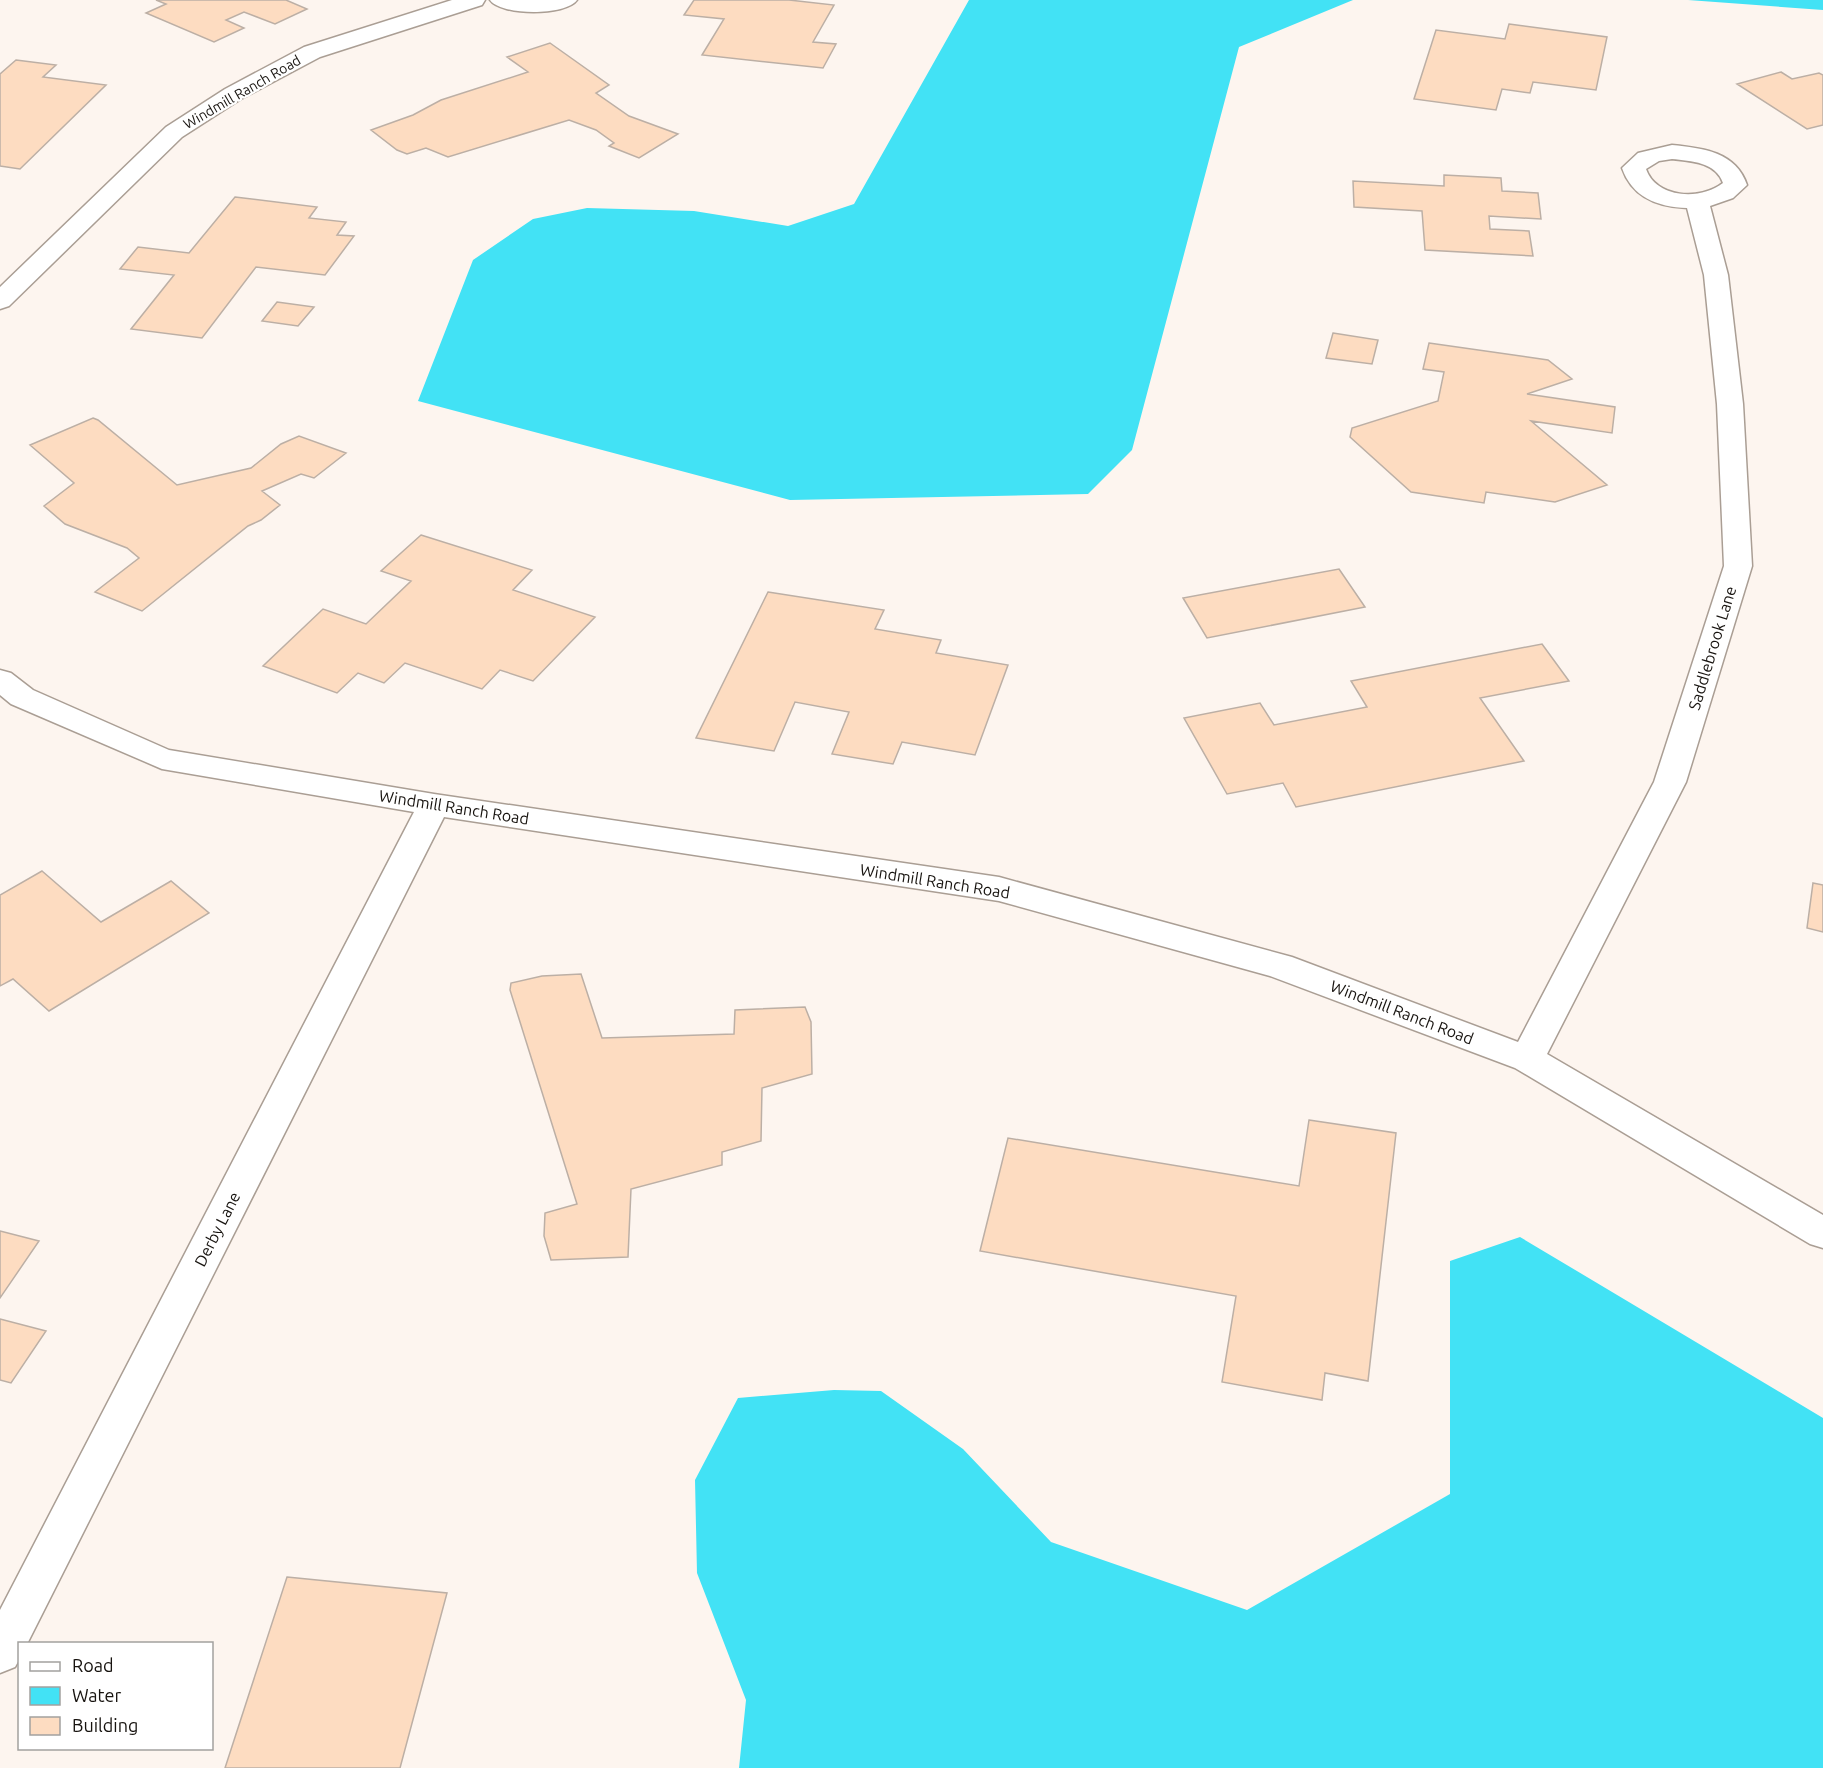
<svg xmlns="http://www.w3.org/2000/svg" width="1823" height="1768" viewBox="0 0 1823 1768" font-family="Ubuntu,sans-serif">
  <rect width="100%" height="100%" fill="#fdf5ef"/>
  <path fill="#42e2f5" d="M969 0H1353L1239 47 1132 450 1088 494 790 500 418 401 473 260 533 219 587 208 694 211 788 226 854 204Z
    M1688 0H1823V10Z
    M1520 1237 1823 1418V1768H739L746 1700 697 1573 695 1480 738 1398 834 1390 881 1391 963 1449 1051 1542 1247 1610 1450 1494V1261Z"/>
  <path fill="#fddcc1" stroke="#bcafa5" stroke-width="1.5" d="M156 0H286L307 9 275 24 244 12 226 20 244 28 214 42 146 13 166 4Z
    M694 0H789L834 5 813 42 836 44 823 68 702 55 724 19 684 15Z
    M1509 24 1607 37 1596 90 1533 82 1530 93 1502 89 1496 110 1414 99 1436 30 1505 39Z
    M550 43 609 85 596 93 629 116 678 134 639 158 609 146 614 143 596 130 569 120 448 157 426 148 407 154 397 150 371 130 413 115 441 100 528 72 507 57Z
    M16 60 56 65 43 77 106 85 20 169 0 166V74Z
    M1781 72 1792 79 1819 73 1823 75V125L1807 129 1737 84Z
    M1444 175 1501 178 1502 191 1538 193 1541 219 1489 216 1490 229 1529 231 1533 256 1425 250 1422 211 1354 207 1353 181 1444 186Z
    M235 197 317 207 309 218 346 222 337 235 354 236 325 275 256 267 202 338 131 329 174 275 120 269 138 247 189 253Z
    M277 302 314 307 298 326 262 321Z
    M1333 333 1378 340 1372 364 1326 358Z
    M1429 343 1548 360 1572 379 1527 394 1615 407 1612 433 1531 421 1607 485 1555 502 1486 492 1484 503 1411 492 1350 437 1352 428 1438 401 1444 372 1423 369Z
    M93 418 98 420 177 485 251 468 281 444 299 436 346 453 314 478 301 474 262 491 280 505 261 520 248 526 142 611 95 592 139 558 127 548 65 524 44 506 74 483 30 445Z
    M421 535 532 570 513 590 595 617 533 681 500 670 482 689 405 663 384 683 358 673 337 693 263 666 323 609 366 624 411 581 381 571Z
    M1339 569 1365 607 1207 638 1183 598Z
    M768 592 884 610 875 629 941 640 936 653 1008 665 975 755 902 742 893 764 832 754 849 712 795 702 774 751 696 738Z
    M1542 644 1569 681 1480 698 1524 761 1296 807 1283 783 1227 794 1184 718 1260 703 1274 725 1367 707 1351 681Z
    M42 871 101 922 171 881 209 913 49 1011 13 979 0 986V895Z
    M1813 883 1823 885V932L1807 928Z
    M581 974 602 1038 734 1034 735 1010 805 1007 811 1022 812 1074 762 1088 761 1141 722 1152V1165L631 1189 628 1257 551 1260 544 1236 545 1213 577 1204 510 990 511 983 542 976Z
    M1309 1120 1396 1133 1368 1381 1325 1373 1322 1400 1222 1382 1236 1296 980 1251 1008 1138 1299 1186Z
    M0 1231 39 1241 0 1298Z
    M0 1319 46 1331 11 1383 0 1380Z
    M287 1577 447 1593 400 1768H225Z"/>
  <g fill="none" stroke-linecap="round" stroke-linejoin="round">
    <g stroke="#aa9e94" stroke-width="3">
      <path id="minor" d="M452 0H485L482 5 320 57 241 99 182 137 9 306 0 309V287L166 127 225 89 304 47Z
        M490 0H577C566 16 501 16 490 0Z
        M1672 145C1703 148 1736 152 1747 185L1733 198 1710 206 1728 275 1743 404 1752 566 1686 782 1547 1054 1823 1215V1248L1810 1244 1515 1068 1270 976 999 901 444 817 27 1644H20V1658L15 1667 0 1673V1610L414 812 162 769 11 704 0 695V670L11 673 33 690 169 750 434 794 999 877 1292 957 1518 1042 1654 782 1724 566 1717 404 1704 275 1687 208C1657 207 1632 197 1622 168L1638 153ZM1672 159C1691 161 1716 162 1723 183 1700 201 1656 198 1646 169L1659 161Z"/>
    </g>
    <use href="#minor" fill="#fff" fill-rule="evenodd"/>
  </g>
  <g text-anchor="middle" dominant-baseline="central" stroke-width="4.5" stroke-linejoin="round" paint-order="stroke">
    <g font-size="14" fill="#17130f" stroke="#fff">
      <text transform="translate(242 92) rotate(-30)">Windmill Ranch Road</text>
    </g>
    <g font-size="16" fill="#17130f" stroke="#fff">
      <text transform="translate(1712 648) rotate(-73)">Saddlebrook Lane</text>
      <text transform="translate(454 807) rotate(9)">Windmill Ranch Road</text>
      <text transform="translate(935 881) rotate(9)">Windmill Ranch Road</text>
      <text transform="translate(1402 1012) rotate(21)">Windmill Ranch Road</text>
      <text transform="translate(217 1229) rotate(-63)">Derby Lane</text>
    </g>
  </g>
  <rect x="18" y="1642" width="195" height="108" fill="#ffffff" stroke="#a2a19f" stroke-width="1.5"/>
  <rect x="30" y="1662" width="30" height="9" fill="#ffffff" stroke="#a2a19f" stroke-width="1.5"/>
  <text x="72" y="1672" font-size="18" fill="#17130f">Road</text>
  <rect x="30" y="1687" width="30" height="18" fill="#42e2f5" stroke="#a2a19f" stroke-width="1.5"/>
  <text x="72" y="1702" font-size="18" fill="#17130f">Water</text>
  <rect x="30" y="1717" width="30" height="18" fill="#fddcc1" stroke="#a2a19f" stroke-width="1.5"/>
  <text x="72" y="1732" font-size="18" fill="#17130f">Building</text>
</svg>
